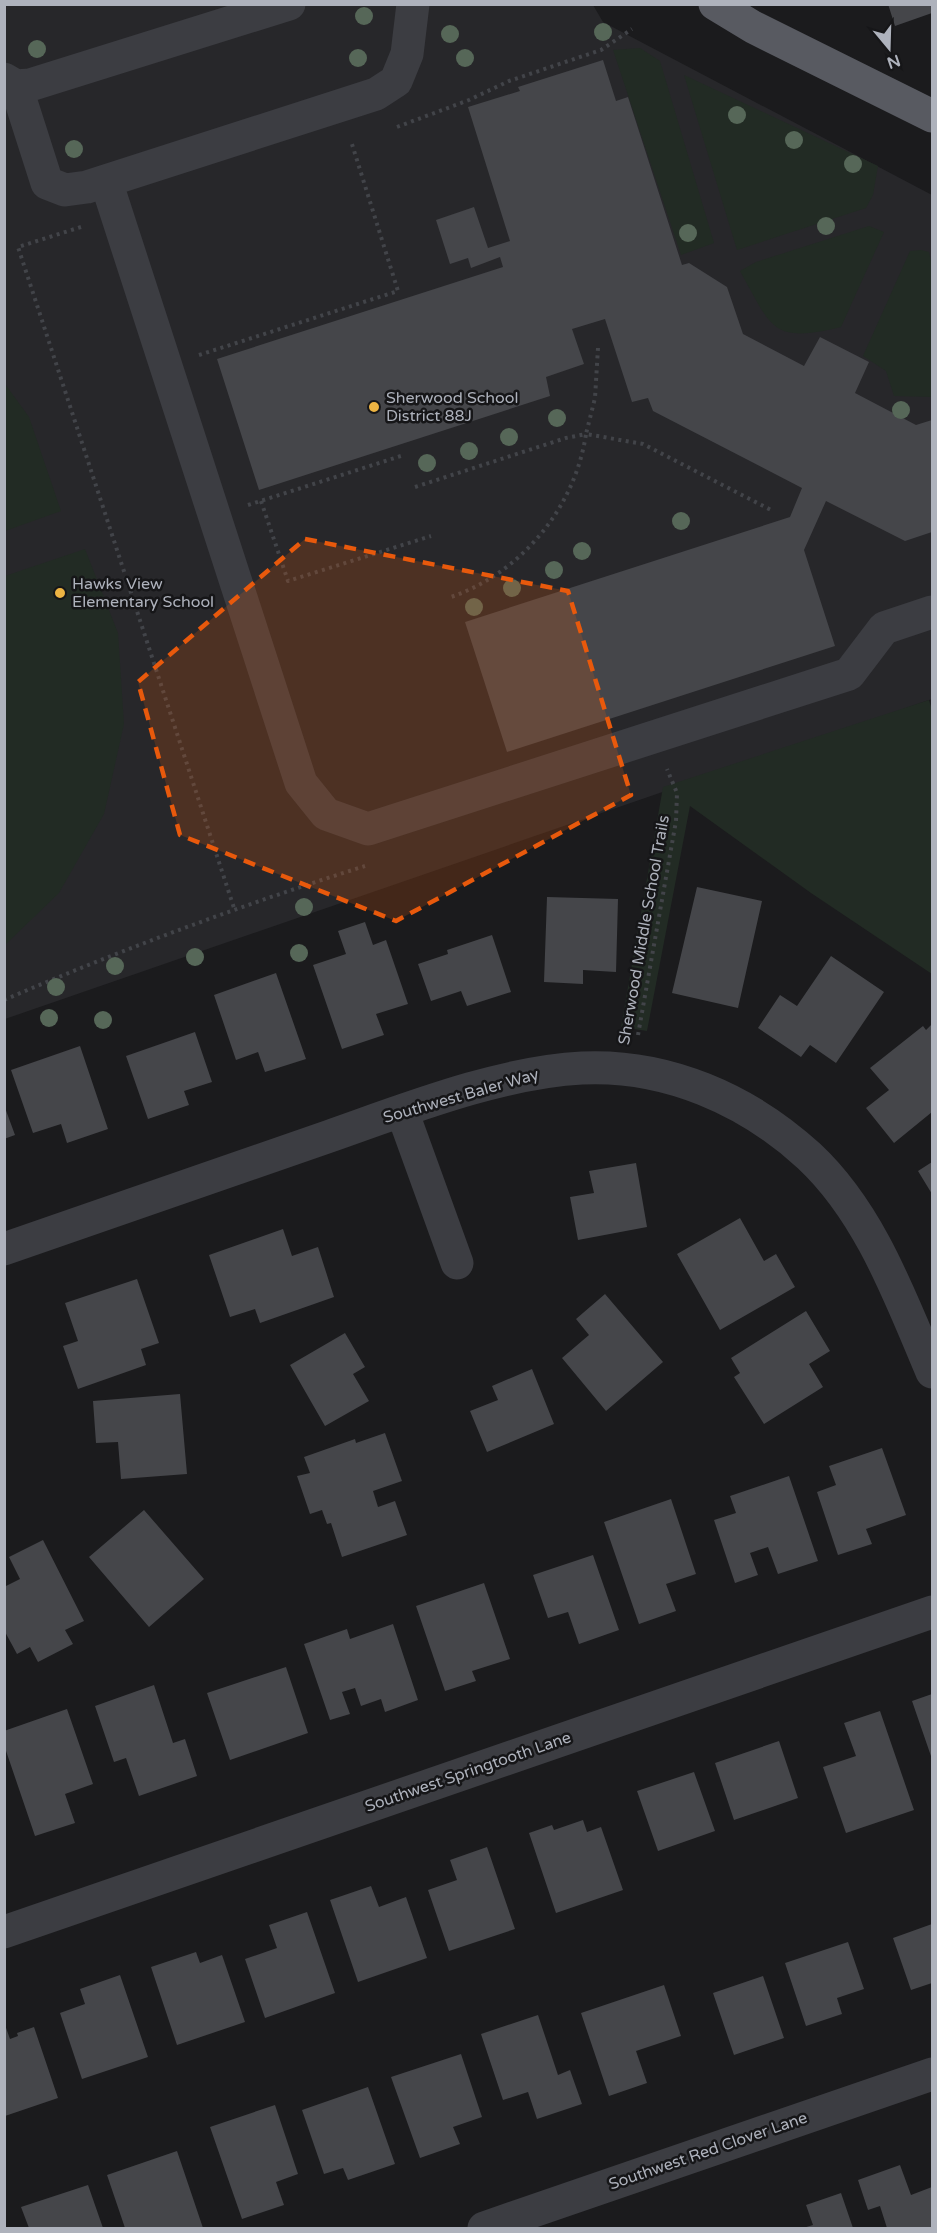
<svg xmlns="http://www.w3.org/2000/svg" width="937" height="2233" viewBox="0 0 937 2233" font-family="'Varela Round',sans-serif">
  <rect width="100%" height="100%" fill="#1b1b1d"/>
  <path fill="#27272a" d="M4 5H593L603 22 932 195V699L5 1019Z"/>
  <path fill="#222b24" d="M640 48 660 61 714 243 681 255 613 50Z
    M684 75 878 166 873 195 866 208 737 250Z
    M869 226 884 232 841 327C771 344 772 328 740 271L756 262Z
    M921 250 929 252 932 265V397L894 396 886 371 863 356 910 251Z
    M5 384 29 417 61 511 5 531Z
    M85 549 118 633 124 724 104 814 59 893 5 945V576Z
    M929 700 932 710V974L811 893 690 806 647 1031 621 1027 663 787Z"/>
  <path fill="#45464a" d="M888 4H932V13L895 26Z
    M603 60 616 101 628 97 682 265 689 263 727 287 743 334 804 366 820 337 869 362 855 393 916 425 932 420V532L905 541 826 501 804 550 835 646 507 752 465 622 790 517 802 488 653 411 648 398 632 402 605 319 572 329 584 364 546 377 550 396 259 490 217 359 503 267 500 257 471 268 468 258 450 264 436 220 474 207 488 248 510 241 468 107 520 91 518 87Z
    M697 887 762 901 738 1008 672 993Z
    M547 897 618 899 616 972 583 970V984L544 982Z
    M365 922 373 945 386 940 408 1004 376 1014 384 1035 342 1049 313 965 346 954 338 931Z
    M492 935 511 992 467 1006 461 991 431 1001 418 964 448 954 447 950Z
    M831 956 884 992 836 1063 810 1045 801 1057 758 1028 780 995 797 1006Z
    M276 973 306 1059 265 1072 258 1052 236 1060 214 995Z
    M932 1024V1112L894 1143 866 1108 889 1090 870 1068 923 1026 926 1030Z
    M195 1032 212 1082 184 1091 189 1105 148 1119 126 1056Z
    M80 1046 108 1129 67 1143 61 1124 33 1133 11 1070Z
    M4 1105 15 1135 4 1139Z
    M932 1162V1194L918 1171Z
    M636 1163 647 1227 578 1240 570 1197 594 1193 589 1171Z
    M740 1218 764 1261 776 1254 795 1287 720 1330 677 1254Z
    M283 1229 292 1256 318 1247 334 1297 260 1323 255 1309 230 1317 209 1255Z
    M137 1279 159 1343 141 1349 146 1365 78 1389 63 1346 78 1341 65 1303Z
    M605 1294 663 1362 606 1411 562 1358 589 1335 576 1319Z
    M806 1311 830 1351 809 1364 823 1387 764 1424 734 1377 740 1373 731 1358Z
    M345 1333 365 1367 353 1374 369 1401 325 1426 290 1365Z
    M532 1369 554 1424 487 1452 470 1411 498 1400 492 1386Z
    M180 1394 187 1474 121 1479 118 1442 96 1443 93 1401Z
    M385 1433 402 1481 373 1491 378 1507 395 1501 407 1535 342 1557 331 1523 327 1524 322 1510 310 1514 297 1476 310 1473 304 1457 355 1439 356 1443Z
    M882 1448 906 1515 866 1529 872 1544 838 1555 817 1492 836 1485 829 1466Z
    M789 1476 818 1561 778 1574 768 1547 750 1553 758 1575 735 1583 714 1520 736 1513 730 1496Z
    M671 1499 696 1574 666 1584 676 1611 639 1624 604 1522Z
    M144 1510 204 1579 149 1627 89 1557Z
    M43 1540 84 1621 65 1630 73 1644 38 1662 30 1647 17 1654 4 1630V1587L20 1579 9 1557Z
    M593 1555 619 1630 579 1644 568 1612 548 1618 533 1575Z
    M484 1583 510 1659 472 1671 476 1681 445 1691 416 1606Z
    M393 1624 418 1700 385 1712 381 1699 361 1706 355 1688 342 1692 350 1714 330 1720 304 1644 347 1629 350 1639Z
    M286 1667 308 1733 230 1760 207 1693Z
    M154 1685 173 1743 185 1739 197 1776 139 1796 126 1758 114 1762 95 1706Z
    M932 1694V1759L912 1701Z
    M67 1709 93 1784 65 1794 75 1823 35 1836 4 1745V1731Z
    M880 1711 914 1810 846 1833 823 1767 856 1756 844 1723Z
    M779 1741 798 1798 734 1820 715 1763Z
    M694 1772 715 1831 658 1851 637 1791Z
    M583 1820 587 1832 601 1827 623 1890 556 1913 529 1833 552 1825 554 1830Z
    M487 1847 515 1929 449 1951 428 1890 457 1880 450 1860Z
    M371 1886 379 1907 406 1897 427 1958 358 1982 330 1900Z
    M307 1912 335 1993 265 2018 245 1959 277 1948 269 1925Z
    M932 1924V1983L911 1990 893 1938Z
    M848 1942 864 1989 837 1998 842 2014 806 2026 785 1963Z
    M196 1952 200 1963 222 1955 245 2022 177 2045 151 1967Z
    M120 1975 148 2057 82 2079 60 2013 85 2004 80 1989Z
    M763 1976 784 2038 734 2055 713 1993Z
    M664 1985 681 2036 636 2051 647 2083 609 2096 581 2013Z
    M538 2015 558 2075 570 2070 582 2104 537 2119 528 2092 503 2100 481 2034Z
    M5 2025 10 2039 18 2036 17 2033 34 2027 58 2098 5 2116Z
    M461 2054 482 2117 453 2127 460 2144 420 2158 391 2077Z
    M368 2087 395 2164 348 2180 343 2168 324 2174 302 2110Z
    M275 2105 298 2174 276 2182 284 2205 242 2219 210 2127Z
    M177 2151 203 2228H125L107 2175Z
    M900 2165 911 2195 932 2187V2228H887L880 2206 868 2210 858 2180Z
    M88 2185 103 2228H29L21 2207Z
    M841 2193 853 2228H803L813 2225 806 2205Z"/>
  <g fill="none" stroke-linecap="round" stroke-linejoin="round">
    <path stroke="#424449" stroke-width="4" stroke-dasharray="3 4.5" stroke-linecap="butt" d="M397 127 469 100 509 81 601 50 632 29
      M81 227 18 247 234 908
      M598 348 595 398 586 434 643 444 773 511
      M199 355 398 291 351 141
      M415 487 566 438 586 434C575 508 521 573 451 597
      M261 501 288 581 431 536
      M248 505 404 455
      M4 1000C123 949 242 905 365 866
      M638 1035 676 821 677 793 667 769"/>
    <path stroke="#3c3d42" stroke-width="33" d="M4 79 16 86 30 85 289 4
      M16 86 47 183 65 190 87 187 376 94 396 81 407 54 413 4
      M106 181 301 783 326 814 368 829 849 674 884 628 932 612
      M402 1111 457 1263
      M4 1249C113 1211 222 1173 330 1136 407 1109 501 1072 582 1068 666 1064 747 1099 809 1156 870 1213 900 1297 932 1372
      M4 1932 932 1612
      M484 2228 932 2074"/>
    <path stroke="#585a61" stroke-width="33" d="M715 4 753 27 932 116"/>
  </g>
  <g fill="#566758">
    <circle cx="364" cy="16" r="9"/>
    <circle cx="603" cy="32" r="9"/>
    <circle cx="450" cy="34" r="9"/>
    <circle cx="37" cy="49" r="9"/>
    <circle cx="358" cy="58" r="9"/>
    <circle cx="465" cy="58" r="9"/>
    <circle cx="737" cy="115" r="9"/>
    <circle cx="794" cy="140" r="9"/>
    <circle cx="74" cy="149" r="9"/>
    <circle cx="853" cy="164" r="9"/>
    <circle cx="826" cy="226" r="9"/>
    <circle cx="688" cy="233" r="9"/>
    <circle cx="901" cy="410" r="9"/>
    <circle cx="557" cy="418" r="9"/>
    <circle cx="509" cy="437" r="9"/>
    <circle cx="469" cy="451" r="9"/>
    <circle cx="427" cy="463" r="9"/>
    <circle cx="681" cy="521" r="9"/>
    <circle cx="582" cy="551" r="9"/>
    <circle cx="554" cy="570" r="9"/>
    <circle cx="512" cy="588" r="9"/>
    <circle cx="474" cy="607" r="9"/>
    <circle cx="304" cy="907" r="9"/>
    <circle cx="299" cy="953" r="9"/>
    <circle cx="195" cy="957" r="9"/>
    <circle cx="115" cy="966" r="9"/>
    <circle cx="56" cy="987" r="9"/>
    <circle cx="49" cy="1018" r="9"/>
    <circle cx="103" cy="1020" r="9"/>
  </g>
  <path fill="#e8590c" fill-opacity="0.2" stroke="#e8590c" stroke-width="4.5" stroke-dasharray="12 8" stroke-linejoin="round" d="M305 539 568 591 631 795 396 921 180 835 138 682Z"/>
  <g fill="#edb443" stroke="#161618" stroke-width="2">
    <circle cx="374" cy="407" r="6"/>
    <circle cx="60" cy="593" r="6"/>
  </g>
  <g text-anchor="middle" dominant-baseline="central" stroke-width="5" stroke-linejoin="round" paint-order="stroke">
    <g font-size="16" fill="#aeb2bc" stroke="#161618" text-anchor="start">
      <text x="386" y="398">Sherwood School<tspan x="386" dy="18">District 88J</tspan></text>
      <text x="72" y="584">Hawks View<tspan x="72" dy="18">Elementary School</tspan></text>
    </g>
    <g font-size="16" fill="#aeb2bc" stroke="#161618">
      <text transform="translate(644 930) rotate(-80)">Sherwood Middle School Trails</text>
      <text transform="translate(461 1096) rotate(-16)">Southwest Baler Way</text>
      <text transform="translate(468 1772) rotate(-19)">Southwest Springtooth Lane</text>
      <text transform="translate(708 2151) rotate(-19)">Southwest Red Clover Lane</text>
    </g>
  </g>
  <rect width="937" height="2233" fill="none" stroke="#aeb2bc" stroke-width="12"/>
  <g transform="translate(889 48) rotate(161)" stroke="#161618" stroke-width="4.5" paint-order="stroke">
  <path d="M0-4.5L10 22L0 15L-10 22Z" fill="#aeb2bc"/>
  <text y="-9" font-size="16" font-weight="bold" text-anchor="middle" fill="#aeb2bc">N</text>
  </g>
</svg>
